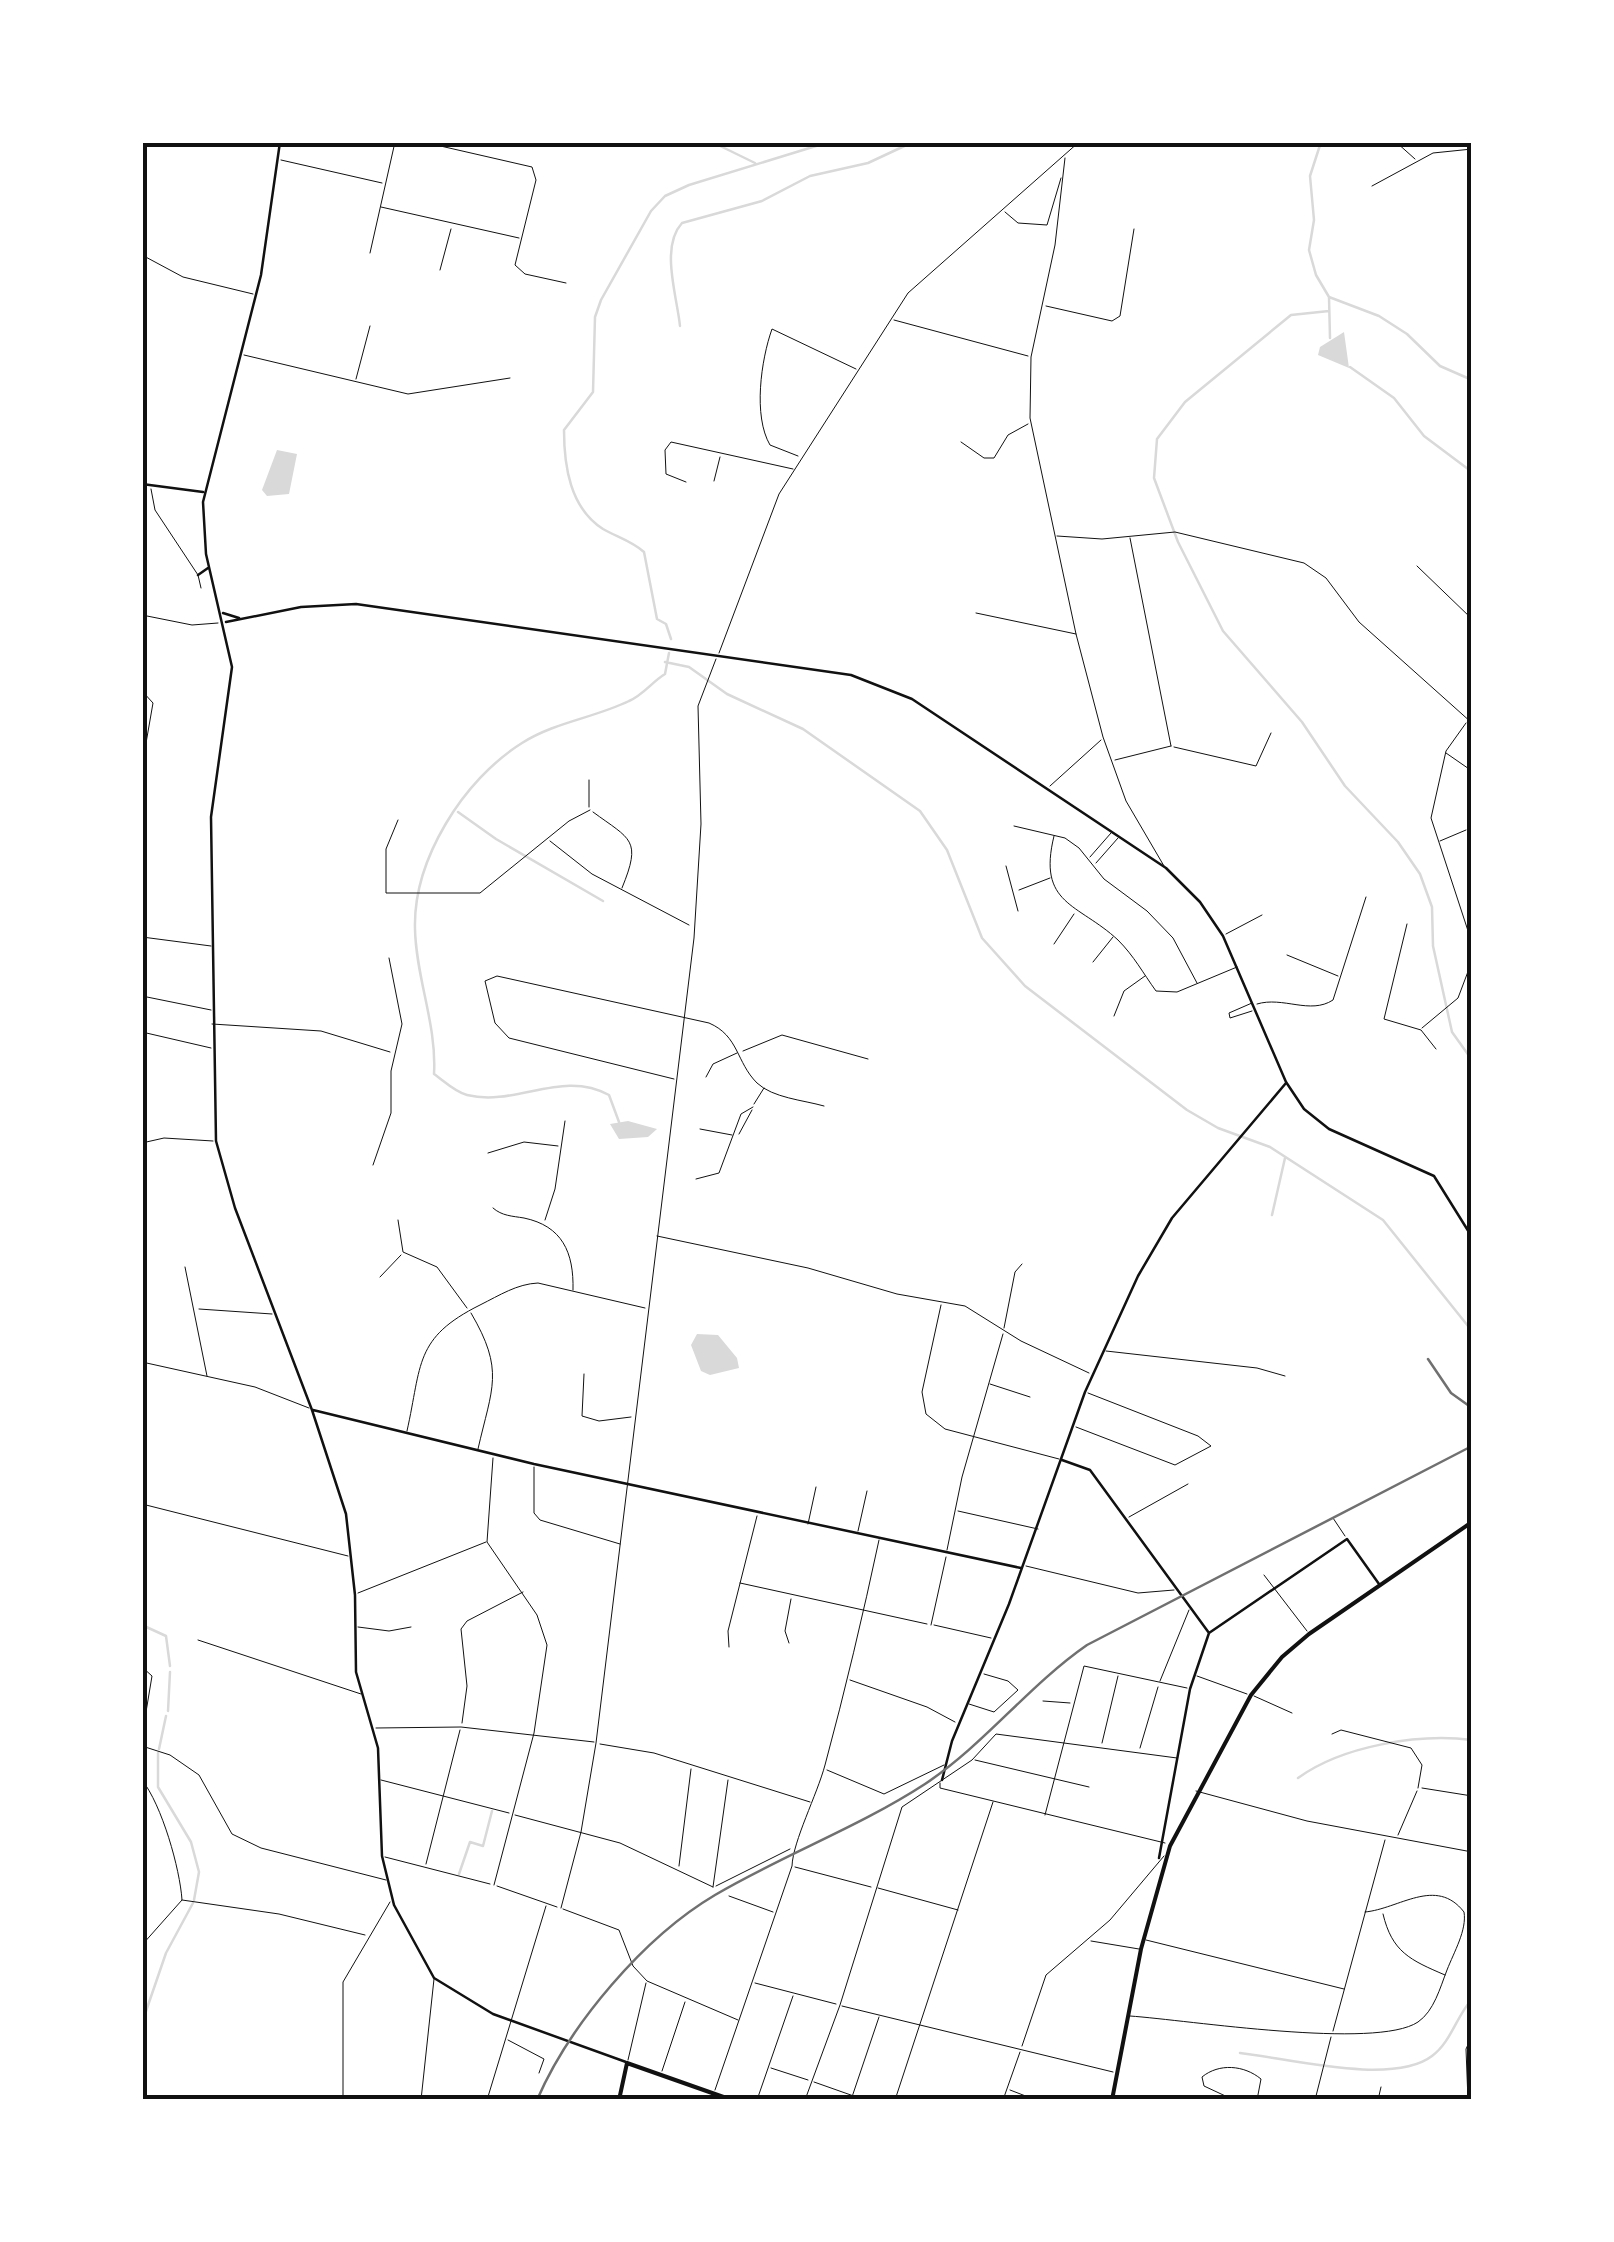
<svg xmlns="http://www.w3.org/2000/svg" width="1614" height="2242" viewBox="0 0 1614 2242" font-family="'Fira Sans',sans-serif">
  <rect width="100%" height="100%" fill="#fff"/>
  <path fill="#d9d9d9" d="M1344 332 1349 368 1318 355 1320 347Z
    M277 450 297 454 289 494 267 496 262 490Z
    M628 1121 657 1129 648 1137 619 1139 610 1124Z
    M697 1334 718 1335 737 1358 739 1368 710 1375 701 1371 691 1345Z"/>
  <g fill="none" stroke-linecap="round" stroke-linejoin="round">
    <path stroke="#d9d9d9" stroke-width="2.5" d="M712 142 755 163
      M1321 142 1310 176 1314 220 1309 250 1316 275 1329 297 1330 338
      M1329 297 1379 316 1407 334 1440 366 1472 380
      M1329 311 1291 315 1185 402 1157 439 1154 478 1178 542 1223 631 1302 722 1345 786 1398 842 1420 874 1432 907 1433 946 1452 1032 1472 1060
      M680 326C677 296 660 247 682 223L762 201 810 176 868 163 913 142
      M1350 367 1394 398 1424 436 1472 472
      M671 639 666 624 657 619 644 552C632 541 617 537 603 529 570 508 564 466 564 430L593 392 595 317 601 300 651 211 665 196 689 185 829 142
      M665 662 689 667 727 694 803 729 920 811 947 850 982 938 1025 986 1187 1110 1218 1128 1270 1147 1383 1220 1472 1331
      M458 812 496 839 603 901
      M619 1122 609 1095C562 1069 516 1107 467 1095 455 1092 444 1081 434 1074 437 1025 416 978 415 929 413 860 463 780 522 743 555 722 594 718 629 701 643 695 652 682 665 674L669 653
      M1272 1215 1285 1158
      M142 1625 166 1636 170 1666
      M168 1711 170 1672
      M159 1749 166 1716
      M158 1753V1787L191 1842 199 1872 194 1900
      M1298 1778C1342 1746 1419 1733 1472 1740
      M459 1874 470 1842 483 1846 492 1811
      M142 2043 144 2017 166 1953 193 1903
      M1240 2053C1286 2058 1393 2086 1432 2056 1451 2042 1456 2017 1472 1999"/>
    <path stroke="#111" stroke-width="1" d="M423 142 532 167 536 180 515 265 525 274 566 283
      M1396 142 1415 159
      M1065 158 1055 245 1031 357 1030 418 1076 634 1103 737 1126 801 1164 866
      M281 160 382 183
      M1372 186 1433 153 1472 149
      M381 207 519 238
      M1005 212 1018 223 1047 225 1061 178
      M370 253 395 142
      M142 255 183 277 253 294
      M440 270 451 229
      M1046 306 1112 321 1120 316 1134 229
      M894 320 1028 356
      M244 355 408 394 510 378
      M356 379 370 326
      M961 442 984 458H994L1008 435 1028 424
      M798 456 770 445C753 416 761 360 772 329L856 369
      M714 481 720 457
      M686 482 666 474 665 450 671 442 793 469
      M151 489 155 510 198 575 201 588
      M1057 536 1102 539 1175 532 1304 563 1326 578 1359 622 1472 723
      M1130 538 1171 746
      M1417 566 1472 619
      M976 613 1076 634
      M142 615 192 625 218 623
      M719 653 779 494 908 293 1079 142
      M142 691 153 703 142 766
      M1466 723 1446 751 1431 818 1472 943
      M1174 747 1256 766 1271 733
      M1446 753 1472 771
      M1115 760 1171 746
      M589 780V807
      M1050 786 1101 740
      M593 812C631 840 642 839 622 888
      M398 820 386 849V893H480L569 821 590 810
      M1014 826 1065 838 1079 848 1104 879 1147 911 1173 938 1197 983
      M1054 836C1037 905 1078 903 1118 940 1134 956 1143 973 1156 991L1177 992 1237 967
      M550 841 592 874 689 925
      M1440 841 1466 830
      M1090 857 1111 833
      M1096 863 1118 838
      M1006 866 1018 911
      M1019 890 1050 878
      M1407 924 1384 1019 1421 1030 1436 1049
      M1226 934 1262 915
      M142 937 211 946
      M1054 944 1074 914
      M1287 955 1338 976
      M1093 962 1113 937
      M142 996 211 1010
      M1252 1003 1229 1013 1230 1018 1252 1011
      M1257 1004C1283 996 1310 1015 1333 1000L1366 897
      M1114 1016 1124 991 1145 976
      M212 1024 321 1031 390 1052
      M1422 1028 1458 998 1472 961
      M142 1032 211 1048
      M743 1051 782 1035 868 1059
      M706 1077 713 1064 737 1053
      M674 1079 509 1038 495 1023 485 981 497 976 709 1023C739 1036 736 1062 757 1083 773 1098 803 1100 824 1106
      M754 1104 764 1088
      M700 1129 732 1135
      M739 1134 752 1110
      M142 1143 164 1138 213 1141
      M488 1153 524 1142 558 1146
      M373 1165 391 1113V1071L402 1024 389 958
      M696 1179 719 1173 741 1114 753 1107
      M493 1208C502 1216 512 1216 524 1218 562 1226 574 1252 573 1290
      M398 1220 403 1252 437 1267 467 1308
      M545 1220 555 1189 565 1121
      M657 1236 808 1268 897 1294 965 1306 1021 1341 1089 1373
      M185 1267 207 1376
      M380 1277 401 1255
      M941 1305 922 1392 926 1414 945 1429 1059 1459
      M199 1309 272 1314
      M471 1313C505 1371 492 1387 478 1449
      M1004 1328 1015 1272 1022 1264
      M1106 1351 1257 1368 1285 1376
      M142 1362 255 1387 309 1408
      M584 1374 582 1416 599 1421 631 1417
      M990 1384 1030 1397
      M1076 1427 1175 1465 1211 1446 1198 1436 1088 1393
      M407 1431C422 1364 414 1338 480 1305 500 1295 517 1284 538 1283L645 1308
      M493 1458 487 1542 537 1615 547 1645 534 1733 494 1885
      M534 1467V1513L540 1520 620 1544
      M142 1504 348 1556
      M958 1511 1038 1529
      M1129 1517 1188 1484
      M1333 1518 1345 1536
      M808 1524 816 1487
      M858 1531 867 1491
      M947 1550 962 1477 1003 1334
      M1026 1566 1138 1593 1174 1590
      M1264 1575 1307 1631
      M740 1583 927 1624
      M358 1593 486 1542
      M931 1625 946 1557
      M934 1625 991 1638
      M358 1627 389 1631 411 1627
      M198 1640 361 1694
      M789 1643 785 1631 791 1599
      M729 1647 728 1631 757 1516
      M142 1667 152 1676 142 1736
      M1197 1676 1247 1694
      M850 1680 927 1707 955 1722
      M1160 1681 1189 1610
      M1254 1696 1292 1713
      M1043 1701 1070 1703
      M969 1704 994 1712 1018 1690 1008 1681 984 1674
      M462 1723 467 1686 461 1629 467 1621 523 1592
      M376 1728 461 1727 594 1742
      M1332 1734 1341 1730 1411 1748 1422 1765 1418 1788
      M1102 1743 1118 1676
      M600 1744 654 1753 810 1802
      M142 1746 170 1755 199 1775 232 1834 261 1848 386 1880
      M1140 1748 1158 1687
      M975 1760 1089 1787
      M827 1770 884 1794 944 1765
      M142 1780C162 1805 180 1869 182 1900L142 1945
      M381 1780 509 1813
      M940 1783V1788L1165 1843
      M1422 1788 1472 1796
      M1196 1791 1307 1821 1472 1852
      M515 1815 620 1843 713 1887
      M1045 1815 1084 1666 1187 1688
      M1398 1835 1417 1791
      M385 1857 490 1884
      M426 1864 460 1730
      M679 1866 691 1769
      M795 1867 871 1887
      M497 1886 557 1907
      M716 1886 790 1849
      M713 1887 728 1780
      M878 1888 958 1910
      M729 1896 773 1912
      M182 1900 279 1914 365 1935
      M561 1908 581 1832 596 1743 694 938 701 824 698 706 716 659
      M563 1909 619 1930 633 1966 647 1981 738 2020
      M1383 1914C1392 1952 1410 1960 1445 1975
      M1146 1940 1344 1989
      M1091 1941 1139 1949
      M755 1983 836 2004
      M842 2006 1113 2072
      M1130 2016C1188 2020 1376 2050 1418 2022 1434 2011 1440 1988 1447 1970 1454 1952 1467 1930 1464 1912 1436 1876 1399 1909 1365 1912
      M1333 2031 1385 1840
      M508 2040 544 2059 539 2073
      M1022 2046 1046 1975 1110 1920 1164 1856
      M628 2060 646 1983
      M771 2068 808 2080
      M662 2071 685 2002
      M814 2082 865 2100
      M715 2090 792 1866C793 1841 817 1795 825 1765 845 1691 863 1615 879 1540
      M1010 2090 1036 2100
      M343 2100V1982L390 1902
      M421 2100 434 1979
      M487 2100 546 1906
      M757 2100 793 1996
      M805 2100 840 2005 902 1807 972 1760 996 1734 1177 1758
      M851 2100 879 2017
      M895 2100 993 1802
      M1003 2100 1020 2052
      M1234 2100 1204 2086 1202 2077C1219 2063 1244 2065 1261 2079L1257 2100
      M1315 2100 1331 2037
      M1378 2100 1381 2087
      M1468 2100 1466 2049 1472 2036"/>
    <path stroke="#111" stroke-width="2.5" d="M280 142 261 275 203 502 206 554 232 667 211 817 216 1141 235 1208 312 1410 346 1514 355 1595 356 1672 378 1748 382 1856 394 1905 434 1978 493 2014 626 2062
      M142 484 203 492
      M198 575 208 568
      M223 613 239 618
      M226 622 301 607 356 604 851 675 912 699 1166 868 1200 902 1223 936 1286 1082 1304 1109 1329 1129 1434 1176 1472 1237
      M313 1410 534 1464 1021 1568
      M1062 1460 1090 1470 1209 1633
      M942 1780 952 1741 1009 1604 1085 1392 1138 1276 1172 1218 1286 1083
      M1159 1858 1190 1689 1209 1633 1347 1539 1379 1584"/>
    <path stroke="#111" stroke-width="4" d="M619 2100 627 2063 732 2100
      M1112 2100 1141 1949 1170 1846 1251 1695 1282 1657 1309 1634 1472 1522"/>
    <path stroke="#707070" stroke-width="2.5" d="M1428 1359 1451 1393 1472 1408
      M537 2100C570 2024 644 1937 715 1895 783 1855 859 1827 925 1784 985 1744 1028 1686 1087 1645L1472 1446"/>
  </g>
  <rect width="1614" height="2242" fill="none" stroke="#ffffff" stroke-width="290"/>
  <rect x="145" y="145" width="1324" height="1952" fill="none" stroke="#111" stroke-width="4"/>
</svg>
